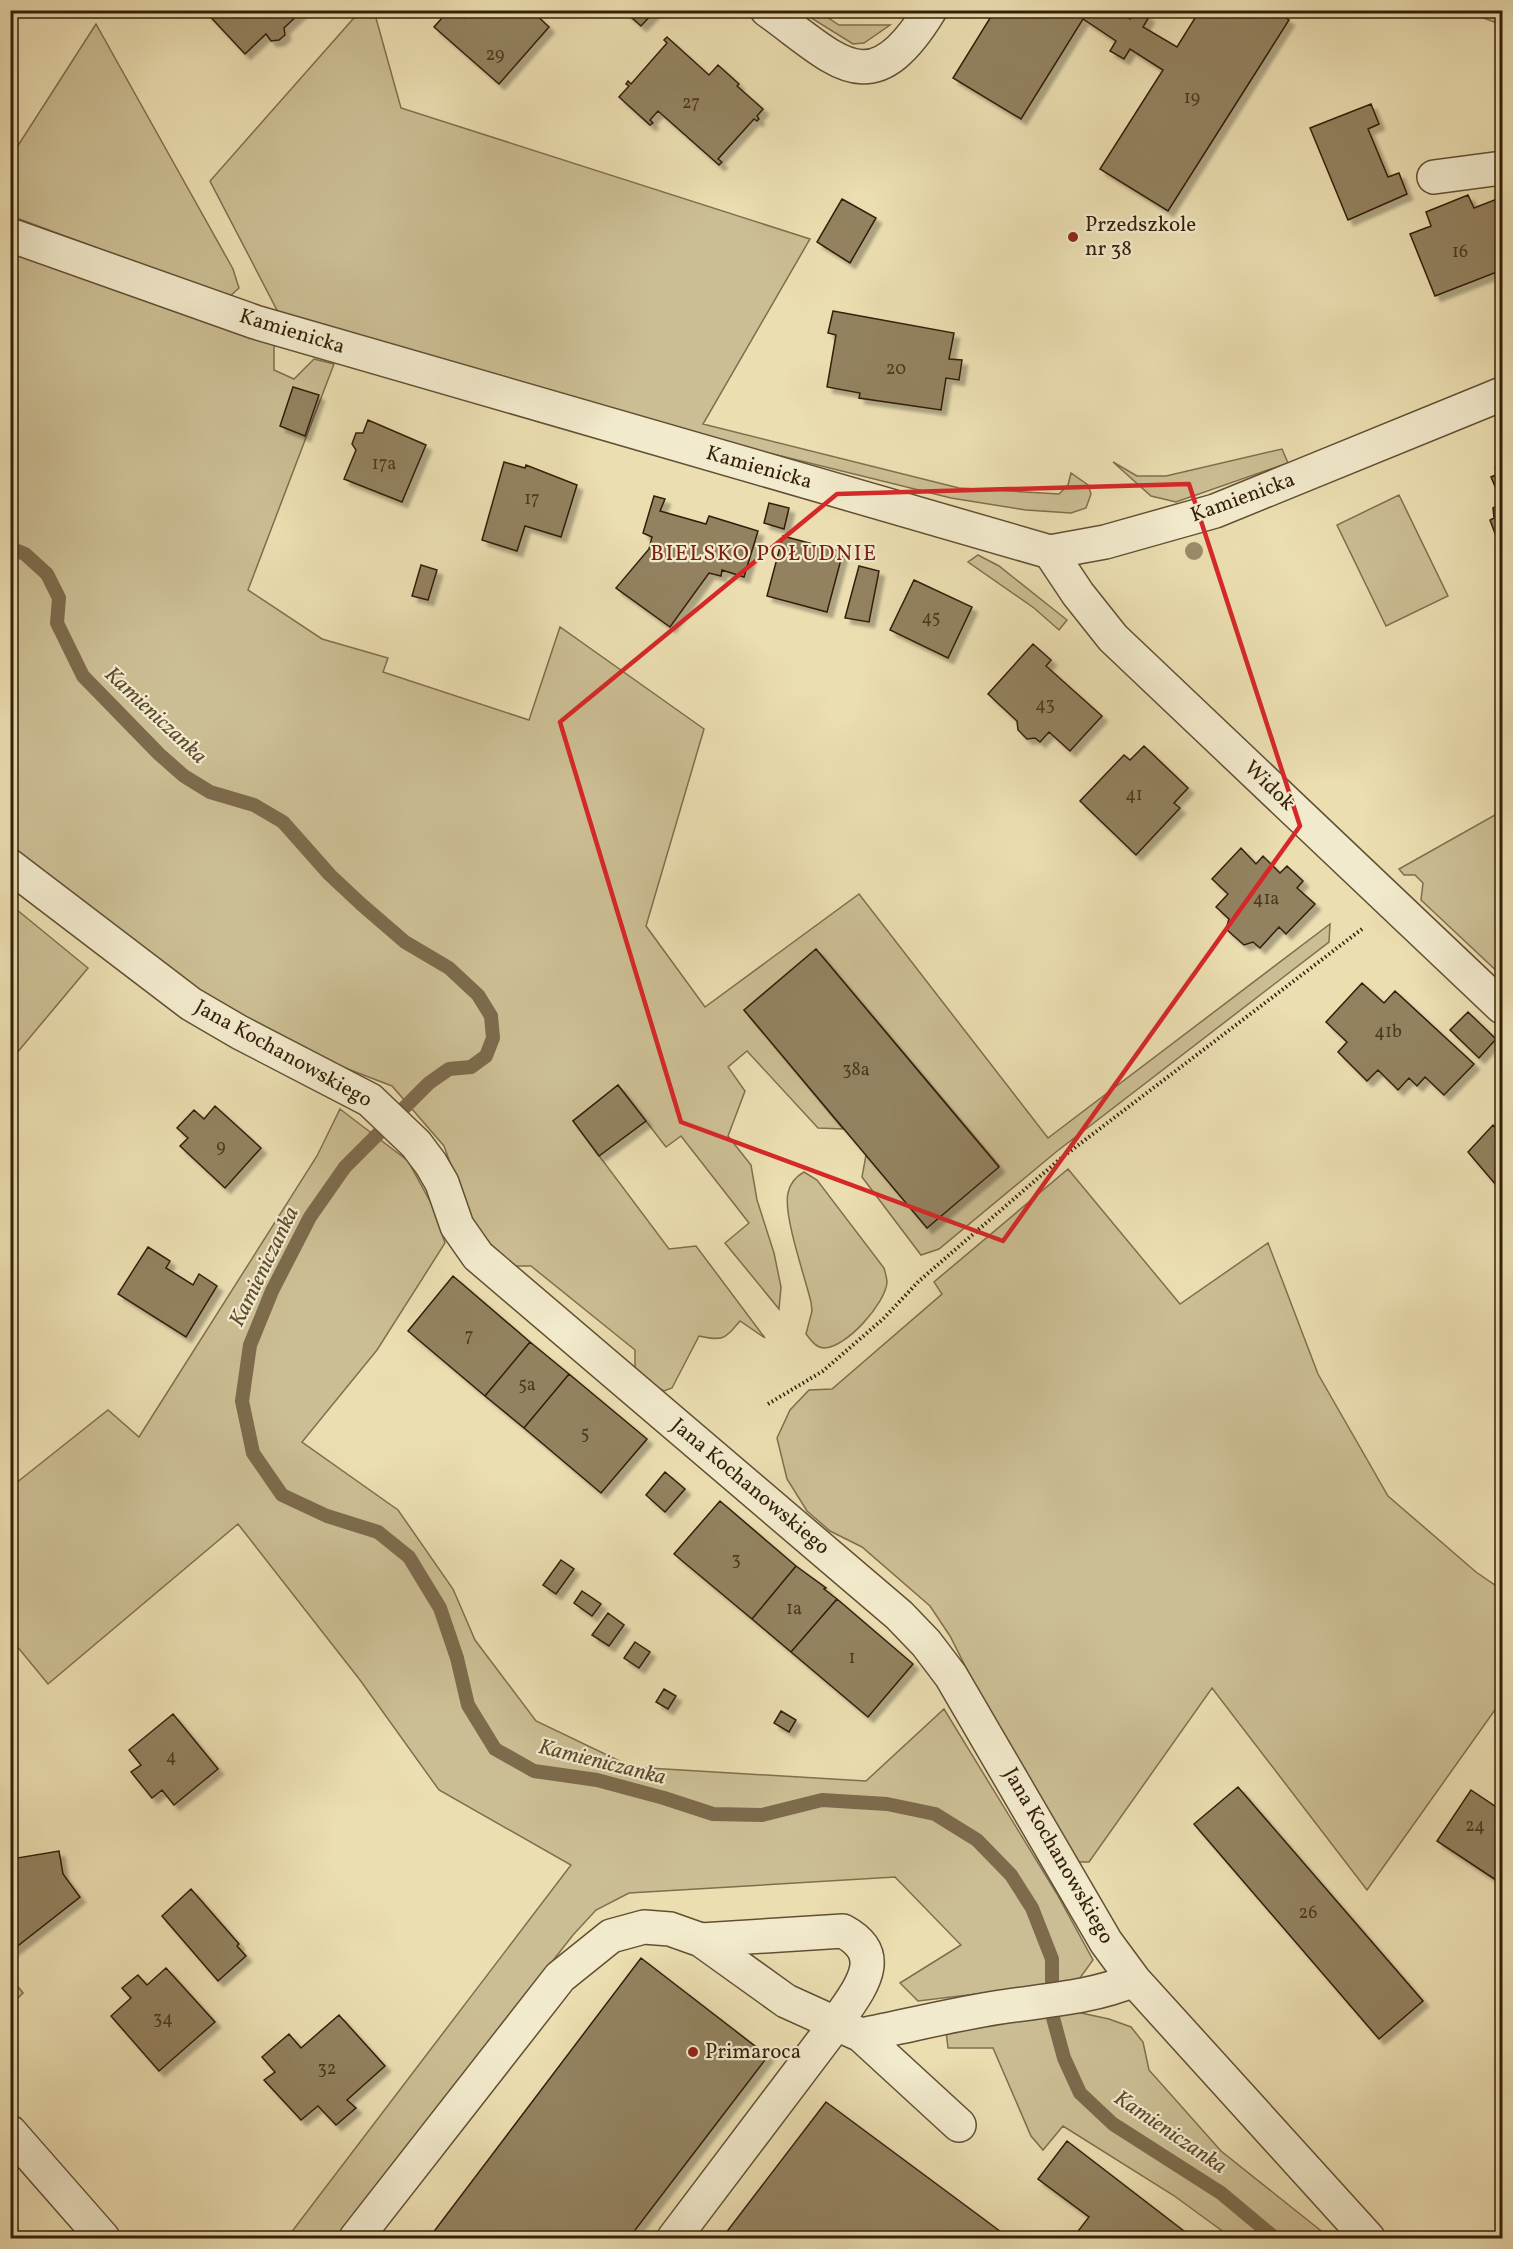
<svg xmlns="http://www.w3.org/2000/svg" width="1513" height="2249" viewBox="0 0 1513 2249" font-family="Vollkorn,serif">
  <defs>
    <filter id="shadow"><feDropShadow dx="5.5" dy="5.5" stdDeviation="1.5" flood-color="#0004"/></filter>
  </defs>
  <rect width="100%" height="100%" fill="#ebdeb1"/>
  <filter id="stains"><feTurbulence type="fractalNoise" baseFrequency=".00333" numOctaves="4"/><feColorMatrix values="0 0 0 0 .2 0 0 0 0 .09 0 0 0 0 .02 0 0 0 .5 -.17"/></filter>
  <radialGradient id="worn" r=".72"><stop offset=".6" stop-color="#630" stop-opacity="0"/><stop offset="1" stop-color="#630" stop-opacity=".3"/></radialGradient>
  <path fill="#ccbe94" stroke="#806e4e" stroke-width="1.5" d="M360 11H374L401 108 810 239 703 424 959 488 1059 494 1068 485 1071 473 1088 485 1091 494 1086 508 1071 513 1026 510 951 498 696 435 278 312 210 181Z
    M800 11H818L839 25H890L864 43 853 44Z
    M1465 11H1502V25Z
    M96 24 233 269 239 288 229 297 11 216 10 158Z
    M11 250 274 340V370L294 379 314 359 334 364 248 590 322 639 388 658 383 672 529 720 560 627 704 729 646 926 705 1007 859 894 1048 1138 1330 924 1329 942 1056 1152 939 1249 921 1255 862 1177 866 1155 927 1228 999 1166 816 949 744 1010 843 1129 818 1128 747 1051 728 1067 745 1091 728 1136 751 1165 757 1200 774 1253 781 1287 779 1309 725 1243 749 1223 681 1136 666 1147 618 1085 573 1121 669 1249 696 1246 765 1338 740 1321C724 1340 723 1341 699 1336L672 1388 664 1391 646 1381 635 1371V1350L531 1266H506L476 1235 444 1146 392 1086 306 1053 244 1022 164 967 11 849Z
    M1282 449 1288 463 1176 502 1151 496 1113 462 1137 476H1166Z
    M1399 495 1448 596 1386 626 1337 525Z
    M978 555 999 566 1067 620 1059 630 1034 608 968 562Z
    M1502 811V976L1421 900 1423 883 1415 875H1404L1399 869Z
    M11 905 88 968 11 1060Z
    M340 1109 408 1161 432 1205 445 1243 377 1350 302 1442 398 1510 453 1589 475 1640 536 1721 632 1767 866 1781 944 1709 1057 1894 1093 1960 1077 1982 918 2001 900 1983 961 1945 895 1877 629 1893 596 1910 573 1935 335 2238H287L571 1865 439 1790 360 1680 238 1524 48 1684 11 1639V1487L108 1410 139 1437 317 1156Z
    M1068 1169 1180 1304 1268 1243 1318 1374 1388 1496 1476 1572 1502 1590V1700L1367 1890 1212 1688 1089 1862H1074L996 1727 950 1636 930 1606 862 1547 830 1531 807 1511 787 1479 777 1438 790 1410 809 1390 832 1389 942 1294 934 1282Z
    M804 1172 817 1180 884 1268C885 1272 887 1278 887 1282 886 1303 846 1348 824 1348 816 1348 811 1340 806 1334L812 1311 811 1302C805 1277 783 1215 788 1193 790 1183 795 1177 804 1172Z
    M11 1978 23 1993 11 2005H10Z
    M1072 2011 1109 2019 1131 2027 1143 2042 1149 2070 1221 2151 1330 2238H1232L1173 2195 1063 2126 1043 2150 1031 2136 993 2048H948L946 2031Z"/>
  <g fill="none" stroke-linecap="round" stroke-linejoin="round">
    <path stroke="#7d6b4c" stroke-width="14" d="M10 548 25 554 47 574 59 598 57 623 83 676 159 754 184 776 210 792 254 805 283 822 330 875 361 904 405 942 449 968 478 995 491 1016 493 1038 486 1056 471 1067 449 1069 429 1083 345 1167 310 1217 272 1291 250 1345 242 1401 253 1453 282 1495 327 1516 378 1532 409 1557 440 1608 457 1658 468 1705 495 1749 534 1771 597 1780 664 1798 713 1814 762 1815 822 1800 887 1804 935 1814 977 1840 1011 1875 1032 1908 1052 1959V2014L1064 2058 1080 2093 1113 2124 1221 2193 1275 2238"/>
  </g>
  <path fill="#938260" stroke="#341f09" stroke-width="1.5" filter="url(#shadow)" d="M204 10H303L284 28 285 35 279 40 271 41 266 34 245 54Z
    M449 10H456L465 18 472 10H531L549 27 499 84 434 27Z
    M456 10H472L465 18Z
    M623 10H652L654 12 641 26Z
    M995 10H1117L1130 19 1135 10H1139L1149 17 1143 27 1177 47 1200 10H1274L1289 20 1168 211 1100 169 1163 70 1130 49 1124 59 1110 51 1116 41 1083 19 1021 119 953 78Z
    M667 37 709 75 718 65 739 84 737 86 763 109 757 116 759 119 757 121 754 119 718 159 722 162 719 165 658 111 650 120 653 123 650 125 619 97 629 86 626 84 628 81 631 84 667 43 664 40Z
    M1371 104 1379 124 1368 129 1388 177 1399 173 1407 194 1348 220 1310 128Z
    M1468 195 1474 208 1502 197V270L1435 296 1410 234 1431 226 1426 212Z
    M842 199 876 218 850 263 817 242Z
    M833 311 954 333 949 359 962 360 959 380 946 378 941 410 859 398 860 393 827 387 836 335 828 333Z
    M293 387 319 395 305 436 280 426Z
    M368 420 426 445 402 502 344 479 356 450 352 444 356 433H363Z
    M504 462 525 468 526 465 577 485 561 537 525 526 517 551 482 540Z
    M1502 465V537L1501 534 1496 536 1490 520 1494 518 1493 508 1502 503 1491 477 1498 474 1495 468Z
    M654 496 665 499 660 511 706 524 709 516 758 531 744 577 722 570 721 576 709 573 670 627 616 588 649 549 652 537 643 533Z
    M769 503 789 508 784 529 764 523Z
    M783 536 843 552 827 612 767 596Z
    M421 565 437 570 428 600 412 596Z
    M859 566 879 571 869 622 845 618Z
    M914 580 972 607 948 658 890 630Z
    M1033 644 1051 660 1046 666 1102 716 1070 751 1049 732 1040 742 1035 738 1027 739 1018 730 1017 721 988 694Z
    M1144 746 1188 788 1174 803 1180 808 1136 855 1080 801 1124 755 1130 760Z
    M1241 848 1256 864 1263 856 1280 873 1287 866 1303 881 1297 888 1315 904 1286 934 1279 927 1260 948 1253 942 1244 945 1226 929 1229 919 1216 907 1228 894 1212 879Z
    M816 949 999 1167 927 1228 744 1010Z
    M1362 983 1384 1003 1395 991 1474 1064 1444 1095 1425 1077 1417 1086 1409 1078 1398 1090 1378 1070 1367 1081 1338 1052 1347 1042 1326 1022Z
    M1468 1012 1496 1039 1479 1058 1450 1030Z
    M618 1085 646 1121 599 1156 573 1121Z
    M215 1106 261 1148 225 1188 180 1146 188 1138 177 1128 194 1110 204 1119Z
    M1493 1125 1502 1134V1192L1468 1152Z
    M148 1247 170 1261 166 1268 193 1285 199 1274 217 1286 186 1337 118 1294Z
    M453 1276 530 1342 485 1396 408 1331Z
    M530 1342 569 1374 524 1428 485 1396Z
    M569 1374 647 1439 601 1493 524 1428Z
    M665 1472 685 1489 665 1512 646 1495Z
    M720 1501 796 1566 752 1619 674 1554Z
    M561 1560 574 1569 556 1594 543 1585Z
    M796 1566 826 1588 824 1589 837 1599 791 1652 752 1619Z
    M582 1591 601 1604 592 1616 574 1603Z
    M837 1599 913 1664 868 1717 791 1652Z
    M608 1613 624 1625 609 1646 592 1635Z
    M635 1642 650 1652 639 1668 624 1658Z
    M664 1689 676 1696 668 1709 656 1702Z
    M781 1711 796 1720 789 1732 774 1723Z
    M173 1714 218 1769 174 1805 162 1790 152 1798 131 1772 141 1765 129 1750Z
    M1238 1787 1423 2001 1379 2039 1194 1824Z
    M1471 1790 1502 1811V1884L1437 1841Z
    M59 1851 63 1874 80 1897 10 1952V1873H14L11 1859Z
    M191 1889 239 1944 237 1946 246 1956 218 1981 162 1916Z
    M641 1958 768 2056 629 2238H429Z
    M166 1968 215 2022 159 2071 111 2016 131 1998 122 1988 138 1975 147 1985Z
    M339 2015 385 2066 347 2100 356 2108 336 2125 318 2106 301 2120 264 2080 275 2072 262 2057 289 2034 301 2048Z
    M826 2102 985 2220 1009 2238H722Z
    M1067 2141 1193 2238H1079L1075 2235 1089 2217 1038 2179Z"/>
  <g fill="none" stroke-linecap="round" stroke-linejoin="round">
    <g stroke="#624f33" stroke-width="36">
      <path id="minor" d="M767 10C838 61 871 107 930 10
        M1434 177 1502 168
        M10 235 255 322 1050 552 1105 542 1215 511 1502 394
        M1050 552 1078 594 1113 638 1502 1007
        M10 866 191 1004 239 1032 370 1100 416 1144 431 1164 442 1183 457 1226 478 1256 899 1615 926 1643 951 1676 1106 1942 1134 1980 1368 2238
        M861 2035C908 2026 954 2014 1001 2007 1047 2000 1090 1998 1134 1980
        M10 2132 103 2238
        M356 2238 560 1977 611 1936 644 1927 670 1929 701 1940 786 2001 861 2035 959 2125
        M674 2238 835 2025C856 1992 891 1957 843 1931L701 1940"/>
    </g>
    <path stroke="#341f09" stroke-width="4" stroke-dasharray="1.5 3" stroke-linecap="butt" d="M768 1404 823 1371 883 1319 919 1281 1060 1159 1362 929"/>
    <use href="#minor" stroke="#f2eacc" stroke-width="33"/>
  </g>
  <circle fill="#9b8b68" cx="1194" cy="551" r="9"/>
  <path fill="none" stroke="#d62828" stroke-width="4.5" stroke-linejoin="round" d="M1189 484 1300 826 1003 1241 681 1122 560 722 837 494Z"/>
  <g fill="#8f2418" stroke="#f2eacc" stroke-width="2">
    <circle cx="1073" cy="237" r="6"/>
    <circle cx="693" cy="2052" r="6"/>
  </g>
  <g text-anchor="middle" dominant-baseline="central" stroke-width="4.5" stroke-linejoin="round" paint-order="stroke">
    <g font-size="18" fill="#4c381f">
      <text x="495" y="55">29</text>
      <text x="1192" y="98">19</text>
      <text x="691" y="103">27</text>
      <text x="1460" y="252">16</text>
      <text x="896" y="369">20</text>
      <text x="384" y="464">17a</text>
      <text x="532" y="499">17</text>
      <text x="931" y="618">45</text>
      <text x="1045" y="705">43</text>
      <text x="1134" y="795">41</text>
      <text x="1266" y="899">41a</text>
      <text x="1388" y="1032">41b</text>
      <text x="856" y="1070">38a</text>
      <text x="221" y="1147">9</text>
      <text x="469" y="1336">7</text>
      <text x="527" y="1385">5a</text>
      <text x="585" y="1434">5</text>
      <text x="736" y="1560">3</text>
      <text x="794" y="1609">1a</text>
      <text x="852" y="1658">1</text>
      <text x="171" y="1757">4</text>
      <text x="1475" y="1826">24</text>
      <text x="1308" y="1913">26</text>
      <text x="163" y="2019">34</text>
      <text x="327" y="2069">32</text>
    </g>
    <g font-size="21" fill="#341f09" stroke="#f2eacc" text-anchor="start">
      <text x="1085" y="225">Przedszkole<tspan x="1085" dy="24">nr 38</tspan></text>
      <text x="705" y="2052">Primaroca</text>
    </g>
    <g font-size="21" fill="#341f09" stroke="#f2eacc">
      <text transform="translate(292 332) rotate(17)">Kamienicka</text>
      <text transform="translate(759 468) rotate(16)">Kamienicka</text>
      <text transform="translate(1243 498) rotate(-20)">Kamienicka</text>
      <text transform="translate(1269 786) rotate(44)">Widok</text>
      <text transform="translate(283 1054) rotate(29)">Jana Kochanowskiego</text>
      <text transform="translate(750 1487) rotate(40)">Jana Kochanowskiego</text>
      <text transform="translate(1058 1856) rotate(60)">Jana Kochanowskiego</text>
    </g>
    <g font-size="22" letter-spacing="1.5" fill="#7a1f14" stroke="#f2eacc">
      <text x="764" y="554">BIELSKO POŁUDNIE</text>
    </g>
    <g font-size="22" font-style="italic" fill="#5e4b30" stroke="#f2eacc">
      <text transform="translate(155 716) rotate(43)">Kamieniczanka</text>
      <text transform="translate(265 1267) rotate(-64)">Kamieniczanka</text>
      <text transform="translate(602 1763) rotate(14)">Kamieniczanka</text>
      <text transform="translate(1170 2133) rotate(34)">Kamieniczanka</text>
    </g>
  </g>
  <rect width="1513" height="2249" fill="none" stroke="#ebdeb1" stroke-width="36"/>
  <rect x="12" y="12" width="1489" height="2225" fill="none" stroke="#341f09" stroke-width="3"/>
  <rect x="18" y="18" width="1477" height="2213" fill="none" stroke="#341f09" stroke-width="1.5"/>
  <rect width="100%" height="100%" filter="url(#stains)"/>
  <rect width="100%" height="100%" fill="url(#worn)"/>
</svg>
